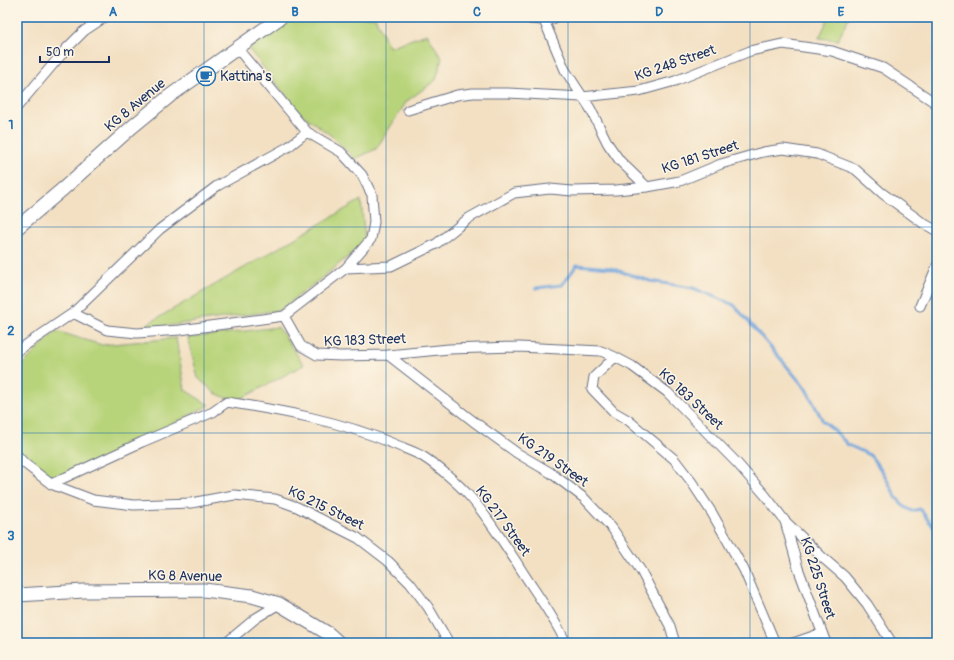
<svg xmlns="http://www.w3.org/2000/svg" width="954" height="660" viewBox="0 0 954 660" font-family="Pangolin,sans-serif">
  <rect width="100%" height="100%" fill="#fcf5e5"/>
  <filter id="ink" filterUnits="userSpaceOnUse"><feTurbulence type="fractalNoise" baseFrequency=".025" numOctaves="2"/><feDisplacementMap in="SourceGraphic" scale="8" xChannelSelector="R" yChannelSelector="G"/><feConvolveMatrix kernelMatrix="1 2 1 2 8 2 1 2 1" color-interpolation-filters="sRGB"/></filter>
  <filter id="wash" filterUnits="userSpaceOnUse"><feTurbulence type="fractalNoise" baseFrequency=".012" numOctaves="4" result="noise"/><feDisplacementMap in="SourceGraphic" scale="16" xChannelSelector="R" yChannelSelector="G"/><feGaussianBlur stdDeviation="0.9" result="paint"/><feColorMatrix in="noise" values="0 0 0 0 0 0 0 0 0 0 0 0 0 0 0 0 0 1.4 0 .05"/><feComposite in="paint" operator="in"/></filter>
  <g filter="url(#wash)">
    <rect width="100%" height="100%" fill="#f3e0c3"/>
    <path fill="#b8d47a" stroke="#6a826c" d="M291 17H375L389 47 427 34 442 58 436 80 407 101 376 149 355 159 333 137 300 113 248 48Z
      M829 17H849L838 40 819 38Z
      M361 200 365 242 333 269 280 310 137 330Z
      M278 327 304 365 235 402 215 393 198 378 188 338Z
      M56 331 102 345 176 338 185 390 209 405 56 486 17 451V370Z"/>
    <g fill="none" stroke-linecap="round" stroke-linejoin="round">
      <path stroke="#6ea3db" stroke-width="3" d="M536 288 562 285 577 265 610 268 650 281 693 288 734 305 779 357 806 389 823 421 834 430 848 445 870 455 884 474 896 497 905 507 912 511 920 509C926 516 929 524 937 529"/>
    </g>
  </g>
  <g filter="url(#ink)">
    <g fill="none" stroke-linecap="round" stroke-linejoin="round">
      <g stroke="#676d81" stroke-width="11">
        <path id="street" d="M543 18 565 70 590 108 608 144 620 161 647 187 680 181 721 164 763 152 783 149 817 154 855 169 882 193 923 223 937 231
          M237 48 307 132 341 152 362 175 372 195 374 222 371 239 346 268 284 316
          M17 107 66 49 84 31 105 17
          M408 110 457 95 473 93H508L582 97 639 91 675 81 750 51 783 44 832 51 883 68 937 104
          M346 268 391 266 436 244 469 218 514 193 550 189 572 191 616 190 647 187
          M920 306 937 266
          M73 313 107 330 137 333 180 330 284 316
          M284 316 301 346 317 355 341 356 388 355 449 349 519 347 601 351 615 357 632 366 667 392 737 463 765 495 785 521 822 557 845 577 867 604 892 643
          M17 351 73 313 160 229 217 186 288 147 307 132
          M388 355 473 421 517 453 551 473 584 498 612 528 641 571 670 626 675 643
          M615 357 594 377 592 389 614 412 628 420 674 459 691 481 712 513 744 570 775 643
          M17 455 24 463 51 484 93 500 134 505 191 503 234 495 275 499 297 507 358 538 388 561 410 583 428 607 449 643
          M51 484 142 442 213 412 227 402C283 411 341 421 394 444 403 448 413 451 422 456 438 466 459 484 472 499 489 519 503 542 517 563 534 591 552 613 566 643
          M785 521 798 568 826 643
          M226 643 256 618 279 604
          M793 643 822 633"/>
      </g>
      <g stroke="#676d81" stroke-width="15">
        <path id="secondary" d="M530 17 543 18 552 17
          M17 228 64 188 132 127 171 95 281 17
          M17 595 84 591 204 590 252 596 279 604 329 634 339 643"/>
      </g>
      <use href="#street" stroke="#fff" stroke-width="9"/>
      <use href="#secondary" stroke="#fff" stroke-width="13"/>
    </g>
  </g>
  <path fill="none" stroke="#1f6fb2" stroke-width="1" stroke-opacity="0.55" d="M204 17V643M386 17V643M568 17V643M750 17V643M17 227H937M17 433H937"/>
  <defs>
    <g id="cafe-ring" transform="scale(1)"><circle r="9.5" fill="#fcf5e5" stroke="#1f6fb2" stroke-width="1.5"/><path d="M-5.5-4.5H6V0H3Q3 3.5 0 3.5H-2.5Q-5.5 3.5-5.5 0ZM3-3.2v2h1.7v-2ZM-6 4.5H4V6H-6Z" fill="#1f6fb2"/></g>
  </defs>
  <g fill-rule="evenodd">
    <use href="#cafe-ring" x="206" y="76"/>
  </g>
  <g text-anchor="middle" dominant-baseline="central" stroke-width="3" stroke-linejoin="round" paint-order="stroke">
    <g font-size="14" fill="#1b2f5e" stroke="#fcf5e5">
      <text transform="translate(675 63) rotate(-19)">KG 248 Street</text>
      <text transform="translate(135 105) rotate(-40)">KG 8 Avenue</text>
      <text transform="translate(700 157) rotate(-18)">KG 181 Street</text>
      <text transform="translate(365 340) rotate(-2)">KG 183 Street</text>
      <text transform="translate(691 399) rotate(43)">KG 183 Street</text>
      <text transform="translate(553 460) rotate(35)">KG 219 Street</text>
      <text transform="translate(326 508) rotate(26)">KG 215 Street</text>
      <text transform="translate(503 521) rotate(54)">KG 217 Street</text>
      <text transform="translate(185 576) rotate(1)">KG 8 Avenue</text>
      <text transform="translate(818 578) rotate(72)">KG 225 Street</text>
    </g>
    <g font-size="14" fill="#1b2f5e" stroke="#fcf5e5" text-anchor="start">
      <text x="220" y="76">Kattina's</text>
    </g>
  </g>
  <rect width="954" height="660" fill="none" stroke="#fcf5e5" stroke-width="44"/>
  <path d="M40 56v6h69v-6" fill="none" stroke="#1b2f5e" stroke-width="2"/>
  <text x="46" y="56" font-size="12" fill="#1b2f5e" stroke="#fcf5e5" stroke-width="3" paint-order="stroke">50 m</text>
  <rect x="22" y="22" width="910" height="616" fill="none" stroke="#1f6fb2" stroke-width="1.5"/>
  <g font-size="13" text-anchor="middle" font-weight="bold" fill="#1f6fb2">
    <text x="113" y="16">A</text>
    <text x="295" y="16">B</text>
    <text x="477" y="16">C</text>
    <text x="659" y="16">D</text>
    <text x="841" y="16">E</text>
    <text x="11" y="129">1</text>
    <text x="11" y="335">2</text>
    <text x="11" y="540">3</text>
  </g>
</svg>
